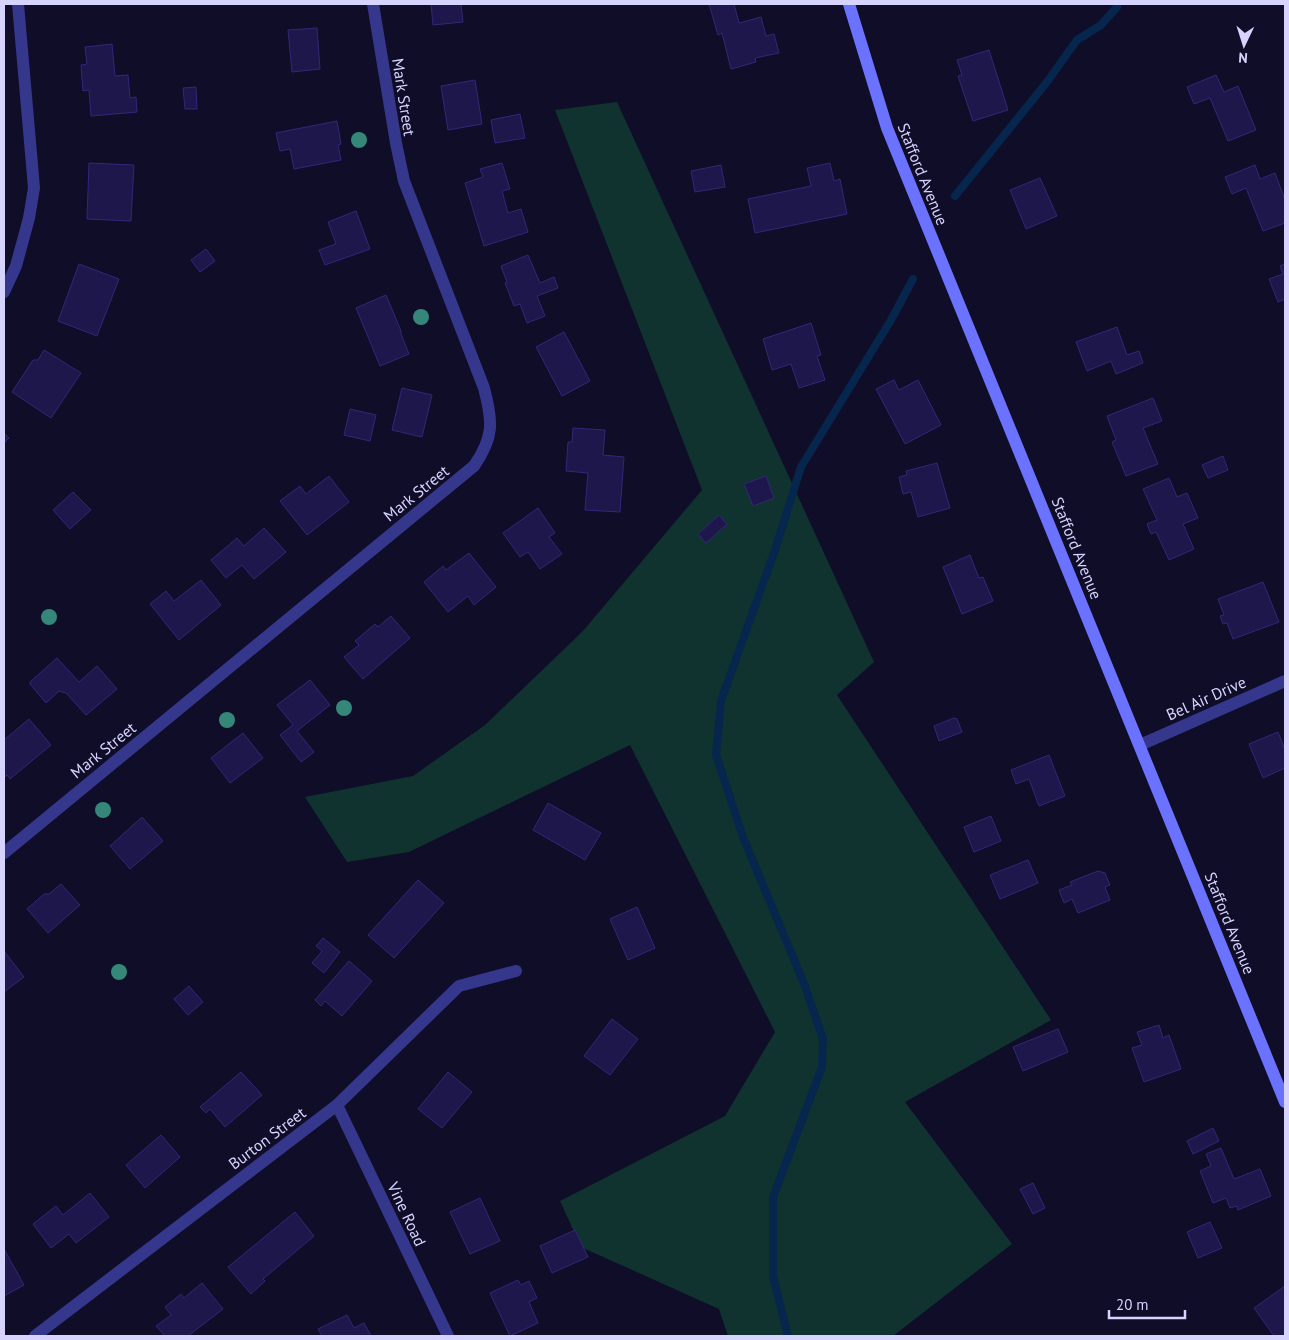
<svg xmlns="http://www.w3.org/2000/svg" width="1289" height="1340" viewBox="0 0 1289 1340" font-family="'PT Sans',sans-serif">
  <rect width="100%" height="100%" fill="#100d28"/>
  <path fill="#10332f" d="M617 102 874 662 837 695 1051 1020 905 1102 1012 1244 893 1336H728L719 1309 581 1247 560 1201 725 1116 775 1032 630 745 409 852 347 862 305 797 413 776 485 725 583 631 702 490 555 110Z"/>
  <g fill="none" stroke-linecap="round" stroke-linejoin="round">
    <path stroke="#07264d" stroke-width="8" d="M955 196 1047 82 1077 40 1101 25 1117 7V4
      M788 1336 773 1276V1197L822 1067 823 1039 805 986 743 837 716 755 721 701 775 550 801 467 891 320 913 279"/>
  </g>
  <path fill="#1e174b" stroke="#322779" d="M431 4H461L463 22 433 25Z
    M709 4H734L739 23 761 17 766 36 774 34 779 53 755 58 756 62 731 69 722 33 718 35Z
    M317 28 320 69 292 72 288 30Z
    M112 44 115 76 128 75 130 98 136 97 137 112 91 116 89 90 83 91 81 65 87 64 85 47Z
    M989 50 1008 110 973 121 958 76 962 75 957 60Z
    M1216 75 1224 92 1238 86 1256 130 1228 141 1210 98 1194 104 1187 87Z
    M475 80 482 124 448 130 441 86Z
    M196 87 197 109H185L183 88Z
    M520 114 525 138 495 143 491 120Z
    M337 121 341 144 338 145 341 160 294 169 290 149 280 151 276 133Z
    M89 163 134 165 131 221 87 219Z
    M502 163 510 189 502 191 508 213 521 209 528 232 484 246 465 183 483 177 480 169Z
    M830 163 834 181 840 179 847 214 755 233 748 199 811 186 807 168Z
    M721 165 725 187 695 192 691 171Z
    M1255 165 1260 179 1275 173 1285 200V223L1263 231 1246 188 1232 194 1225 177Z
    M1040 178 1057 216 1026 229 1010 190Z
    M356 211 370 249 325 265 319 250 336 244 328 222Z
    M206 249 215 261 200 272 191 260Z
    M528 255 540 283 554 277 558 288 537 296 545 316 527 323 520 304 514 306 505 283 507 282 501 266Z
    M79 264 119 279 97 336 58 321Z
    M1285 264V299L1278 302 1269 279 1283 274 1280 266Z
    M386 295 401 331V334L409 354 380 366 356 308Z
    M811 323 821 355 817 356 825 380 799 388 791 364 772 370 763 339Z
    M1117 327 1127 355 1139 351 1143 363 1116 374 1111 361 1087 371 1076 342Z
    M564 332 590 381 562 396 536 347Z
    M44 350 81 373 51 418 12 392 33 360H38Z
    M894 380 899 390 918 380 941 425 905 444 876 389Z
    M402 388 432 395 422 437 392 430Z
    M1153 398 1162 421 1143 428 1158 464 1126 476 1112 442 1116 440 1107 416Z
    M350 409 376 415 370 441 344 435Z
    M573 428 605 430 603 455 624 457 620 512 585 510 588 473 566 471 568 442H572Z
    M4 433 9 438 4 443Z
    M1223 456 1228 470 1208 478 1202 465Z
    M937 463 950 508 918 517 911 492 903 494 899 477 907 475 906 471Z
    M329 476 349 502 307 535 280 501 300 486 306 494Z
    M766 476 774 498 753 506 744 484Z
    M1169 478 1177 497 1187 493 1198 518 1183 524 1194 549 1169 560 1156 532 1151 534 1147 524 1157 520 1143 489Z
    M73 492 91 510 70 529 53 510Z
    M538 508 555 533 549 537 562 554 540 569 528 552 520 557 503 533Z
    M719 515 727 524 706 543 698 534Z
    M264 528 286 552 254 579 242 565 226 578 211 560 237 538 244 546Z
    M469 553 496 587 474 605 468 596 448 612 424 582 443 566 446 570Z
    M970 555 979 578 983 577 993 601 962 614 943 567Z
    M201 580 221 605 179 640 150 604 166 591 174 601Z
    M1263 582 1279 622 1233 639 1227 623 1223 624 1220 616 1224 615 1218 599Z
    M391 616 410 638 363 679 344 657 359 645 355 641 375 624 378 627Z
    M57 658 79 682 97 666 117 689 86 715 66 693 59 691 46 703 30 684V682Z
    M310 680 330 705 297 731 314 752 301 762 280 735 293 725 277 705Z
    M954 718 957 719 962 732 939 741 934 726Z
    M29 719 51 745 10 779 7 775 4 778V740Z
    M1278 732 1285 750V768L1263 778 1249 744Z
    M243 733 263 758 230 783 211 758Z
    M1049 755 1065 796 1039 806 1029 779 1016 784 1011 770Z
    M548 803 601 833 585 860 533 830Z
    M991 816 1001 841 974 852 964 827Z
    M142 817 163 841 130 869 110 846Z
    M1028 860 1038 883 1000 899 990 875Z
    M1098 871 1105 873 1110 885 1105 887 1110 900 1078 913 1072 899 1064 903 1059 890 1072 885 1070 882Z
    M418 880 444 903 394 958 368 935Z
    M61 884 80 905 48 933 27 909 44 894H49Z
    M637 907 655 948 628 960 610 919Z
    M323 938 340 952 324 973 312 963 322 951 316 946Z
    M4 951 24 977 4 992Z
    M349 961 372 981 342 1016 325 1001 321 1006 315 1000Z
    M189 986 203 1002 188 1015 174 999Z
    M612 1019 638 1039 610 1075 584 1056Z
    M1159 1025 1163 1038 1169 1035 1181 1069 1144 1082 1132 1048 1142 1045 1137 1032Z
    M1058 1029 1068 1052 1023 1071 1013 1047Z
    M241 1072 262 1095 225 1127 210 1109 206 1113 200 1107Z
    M448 1072 472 1092 442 1128 418 1109Z
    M1213 1128 1219 1141 1193 1154 1187 1141Z
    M161 1135 180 1157 145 1188 126 1165Z
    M1221 1148 1234 1179 1260 1169 1271 1196 1238 1210 1237 1206 1230 1208 1226 1198 1213 1203 1200 1171 1211 1166 1206 1154Z
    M1033 1183 1045 1208 1033 1214 1020 1189Z
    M90 1193 109 1217 76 1243 69 1234 51 1248 33 1224 56 1206 63 1215Z
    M480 1198 500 1241 470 1254 450 1212Z
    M295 1212 314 1236 263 1279 265 1281 251 1294 228 1267Z
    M1210 1222 1222 1248 1198 1258 1187 1232Z
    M575 1230 588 1257 552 1273 540 1246Z
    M4 1249 24 1285 4 1296Z
    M518 1280 521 1285 529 1281 537 1298 529 1302 538 1323 510 1336 490 1293Z
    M202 1283 223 1309 188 1336H165L156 1326 171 1315 165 1307 181 1294 184 1298Z
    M1285 1286V1336H1274L1254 1308Z
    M347 1315 354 1328 364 1323 371 1336H322L318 1329Z"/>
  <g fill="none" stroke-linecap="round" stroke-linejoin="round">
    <path stroke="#34378c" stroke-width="12" d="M4 292 16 266 29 218 34 188 18 4
      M1140 745 1285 681
      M4 853 474 466C494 437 493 422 484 388L404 181 396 143 373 4
      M337 1105 448 1336
      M35 1336 337 1105 459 986 516 971"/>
    <path stroke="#6b72ff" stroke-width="12" d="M849 4 887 128 1285 1102"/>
  </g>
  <g fill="#358779">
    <circle cx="359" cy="140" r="8"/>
    <circle cx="421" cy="317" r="8"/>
    <circle cx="49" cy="617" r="8"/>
    <circle cx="344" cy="708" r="8"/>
    <circle cx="227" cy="720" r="8"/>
    <circle cx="103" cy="810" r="8"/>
    <circle cx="119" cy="972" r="8"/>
  </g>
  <g text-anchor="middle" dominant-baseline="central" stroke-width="4" stroke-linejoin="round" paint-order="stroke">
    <g font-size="16" fill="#d6d4ff" stroke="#100d28">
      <text transform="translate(404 97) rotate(81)">Mark Street</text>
      <text transform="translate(923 174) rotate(68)">Stafford Avenue</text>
      <text transform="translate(416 493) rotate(-39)">Mark Street</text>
      <text transform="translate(1077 548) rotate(68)">Stafford Avenue</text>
      <text transform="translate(1206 698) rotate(-24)">Bel Air Drive</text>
      <text transform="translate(103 750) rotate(-39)">Mark Street</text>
      <text transform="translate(1230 923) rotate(68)">Stafford Avenue</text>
      <text transform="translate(267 1138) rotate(-37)">Burton Street</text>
      <text transform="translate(407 1214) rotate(65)">Vine Road</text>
    </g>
  </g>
  <rect width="1289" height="1340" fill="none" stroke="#d6d4ff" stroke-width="10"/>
  <g transform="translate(1244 45) rotate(184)" stroke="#100d28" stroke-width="4" paint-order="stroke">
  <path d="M0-4L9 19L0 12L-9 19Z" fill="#d6d4ff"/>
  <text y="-8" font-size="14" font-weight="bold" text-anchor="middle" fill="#d6d4ff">N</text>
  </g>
  <path d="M1109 1310v8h76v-8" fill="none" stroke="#d6d4ff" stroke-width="2.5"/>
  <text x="1116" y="1310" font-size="15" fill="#d6d4ff" stroke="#100d28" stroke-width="4" paint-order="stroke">20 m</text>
</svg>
